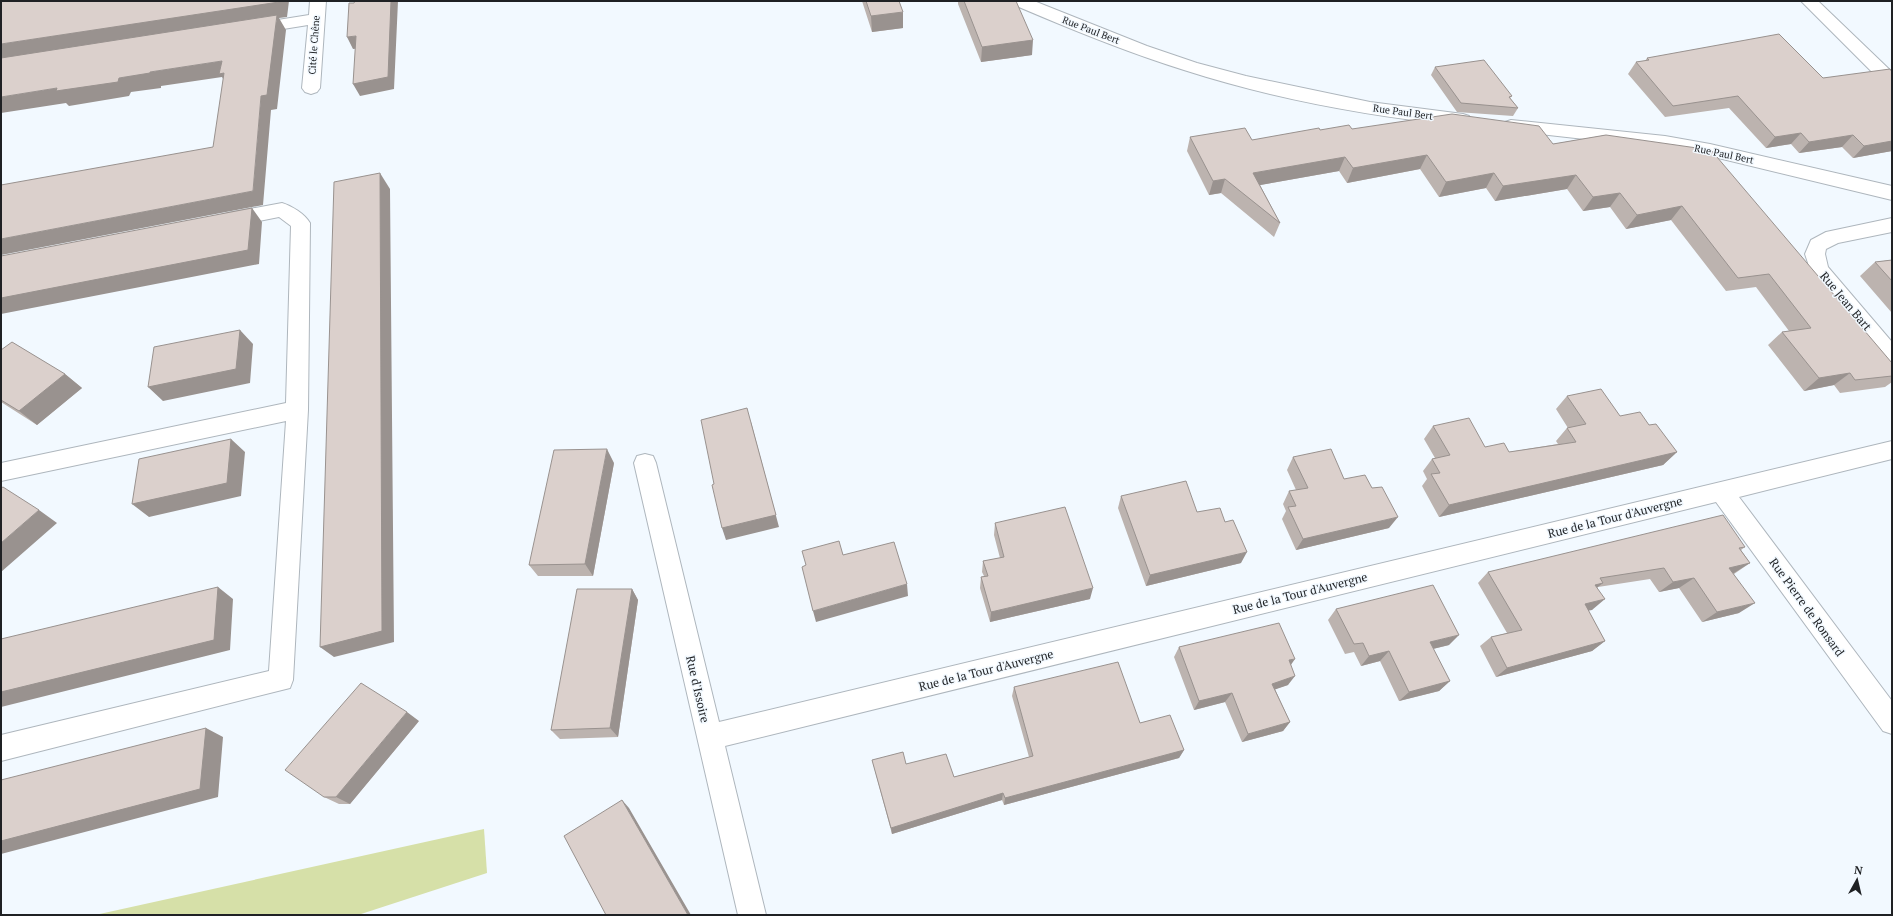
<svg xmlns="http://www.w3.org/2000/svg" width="1893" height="916" viewBox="0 0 1893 916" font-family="'PT Serif',serif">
  <rect width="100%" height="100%" fill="#f2f9ff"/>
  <path fill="#d6e0a8" d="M484 829 487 873 358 915H95Z"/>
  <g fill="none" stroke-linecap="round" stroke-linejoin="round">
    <g stroke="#aeb6bd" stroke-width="2">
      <path id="minor" d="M310 1H326L320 88 317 92 311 94 305 92 302 88 308 25 253 34 247 33 245 29 247 25 253 24 309 15Z
        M1012 1H1034L1147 46 1197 63 1246 76 1370 102 1463 114 1469 116 1472 120 1469 124 1463 126C1369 116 1274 99 1184 70 1126 52 1070 29 1014 5Z
        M1801 1H1818L1892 72V88L1886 86Z
        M1511 120 1665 136 1710 144 1892 186V200L1710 156 1665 148 1505 130 1502 126 1505 122Z
        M282 203C292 206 305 214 310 223L308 410 293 680 290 688 1 761V735L269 671 286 421 1 481V463L286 403 291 226 279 217 228 227 221 225 219 220 221 215 228 213Z
        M1892 218V232L1838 243 1826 249 1825 254 1828 267 1892 342V364L1885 362 1812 275 1805 254 1811 240 1826 232Z
        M1892 441V459L1739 497 1892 701V734L1883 731 1716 502 725 746 766 915H738L634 463 637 456 645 454 653 456 656 463 719 722Z"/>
    </g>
    <use href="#minor" fill="#fff" fill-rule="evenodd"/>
  </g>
  <path fill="#bcb3af" d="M862 1H899L903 28 872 32Z
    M958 1H1016L1032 55 981 62 958 4Z
    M1647 58 1823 78 1892 72V151L1853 158 1842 147 1799 153 1791 144 1766 148 1729 108 1665 117 1628 74 1636 62 1645 61Z
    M1435 67 1512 96 1510 98 1518 108 1513 116 1457 112 1431 75Z
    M1352 129 1553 144 1606 135 1892 363V382L1885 387 1840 393 1834 385 1804 391 1768 345 1782 332 1789 331 1756 287 1726 291 1671 220 1626 229 1610 207 1583 211 1567 189 1495 201 1486 188 1439 197 1420 169 1347 183 1339 171 1260 185 1280 223 1274 237 1221 193 1209 195 1187 151 1190 137 1252 140 1320 130Z
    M1892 260V313L1860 276 1875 262Z
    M1 350 65 374 82 388 37 425 1 402Z
    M1567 396 1620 416 1649 425 1677 452 1663 465 1439 517 1422 486 1427 479 1423 471 1432 459 1435 458 1424 439 1433 426 1485 447 1509 452 1558 444 1556 441 1567 428H1568L1556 409Z
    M1293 457 1344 479 1389 528 1296 550 1282 519 1286 511 1283 504 1289 491 1296 490 1287 470Z
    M614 463 593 576H538L529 565Z
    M1121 496 1197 512 1225 522 1241 563 1146 586 1118 508Z
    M995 523 1090 599 990 622 980 588 981 577 984 576 982 572 983 561 1000 558 994 535Z
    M1745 547 1741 550 1750 563 1734 574 1739 613 1702 622 1679 588 1659 592 1650 579 1598 587 1597 588 1592 610H1588L1605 641 1592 651 1496 677 1480 646 1491 637 1507 633 1478 583 1488 572Z
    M632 589 638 600 618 737 560 739 551 730Z
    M1336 609 1449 645 1433 649 1450 681 1439 691 1399 701 1380 661 1361 666 1354 652 1345 654 1328 620Z
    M1179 647 1291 665 1288 685 1275 689 1290 722 1283 731 1242 742 1225 702 1194 710 1174 657Z
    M1014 687 1140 723 1184 750 1179 758 1004 805 1002 800 892 834 872 760 906 764 954 777 1029 757 1012 696Z
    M419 721 350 804H339L324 797Z"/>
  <path fill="#99928f" d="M279 1H289L287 17 279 18 286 30 277 109 271 110 263 205 1 255V239L253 191 261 96 277 18 1 61V44Z
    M391 1H400H398L394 89 360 96 353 84Z
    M903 12V28L872 32 871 16Z
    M356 36 363 48 353 49 347 37Z
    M1033 40 1032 55 981 62 982 47Z
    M222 61 229 89 222 77 161 86V88L131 92 129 96 69 106 66 103 1 113V97L119 78 150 72Z
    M1801 133 1791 144 1766 148 1775 137Z
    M1853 135 1842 147 1799 153 1809 142Z
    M1892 141V151L1853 158 1864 146Z
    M1427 155 1420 169 1347 183 1353 168Z
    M1345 157 1339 171 1249 187 1253 173Z
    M380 173 390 189 394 642 334 657 320 647Z
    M1494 173 1486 188 1439 197 1446 182Z
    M1576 175 1567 189 1495 201 1503 186Z
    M1225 179 1221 193 1209 195 1213 181Z
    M1620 193 1610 207 1583 211 1593 197Z
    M1682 206 1671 220 1626 229 1637 215Z
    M252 208 262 222 259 264 1 314V298Z
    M240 330 253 344 250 383 163 401 148 387Z
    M1850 373 1834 385 1804 391 1819 378Z
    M65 374 82 388 37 425 19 411Z
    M751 422 779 527 726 540 722 528Z
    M231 439 245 452 241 496 149 517 132 504Z
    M607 449 614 463 593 576 585 564Z
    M1677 452 1663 465 1439 517 1449 505Z
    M39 510 57 523 1 572V543Z
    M1398 517 1389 528 1296 550 1303 539Z
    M1247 552 1241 563 1146 586 1150 575Z
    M1750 563 1734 573 1714 578 1729 568Z
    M1694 578 1679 588 1659 592 1673 582Z
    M1603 583 1590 593 1595 585Z
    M907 584 908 596 816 622 813 611Z
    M218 587 233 599 230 650 1 707V692Z
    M1093 588 1090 599 990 622 991 612Z
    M632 589 638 600 618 737 610 728Z
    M1605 599 1592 610 1572 614 1585 604Z
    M1755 603 1739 613 1702 622 1717 612Z
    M1459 635 1449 645 1420 652 1430 642Z
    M1605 641 1592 651 1496 677 1507 668Z
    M1389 651 1380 661 1361 666 1369 656Z
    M1295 659 1288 669 1289 660Z
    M1295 676 1288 685 1265 693 1272 684Z
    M1450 681 1439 691 1399 701 1409 692Z
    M1232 693 1225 702 1194 710 1199 701Z
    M407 712 419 721 350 804 336 797Z
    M1290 722 1283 731 1242 742 1248 734Z
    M206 728 223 737 218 797 1 854V841Z
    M1184 750 1179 758 1004 805 1005 798Z
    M1003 793 1002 800 892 834 891 828Z
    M622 800 629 808 691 915H688Z"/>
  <path fill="#dbd0cc" stroke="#99928f" d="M1 1H279V2L1 44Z
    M355 1H391L388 77 353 84 356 36 347 37 349 3H354Z
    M866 1H899L903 12 871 16Z
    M964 1H1016L1033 40 982 47Z
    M277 15 267 95 261 96 253 191 1 239V185L213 147 224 73 219 74 222 61 150 72V73L119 78 118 82 56 91 57 88 1 97V58Z
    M1779 34 1823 78 1890 69 1892 72V141L1864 146 1853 135 1809 142 1801 133 1775 137 1738 96 1673 106 1636 62 1649 60 1647 58Z
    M1484 60 1512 96 1509 97 1518 108 1461 103 1435 67Z
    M1452 114 1539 126 1553 144 1606 135 1711 150 1892 363V376L1855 380 1850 373 1819 378 1782 332 1811 328 1769 274 1738 278 1682 206 1637 215 1620 193 1593 197 1576 175 1503 186 1494 173 1446 182 1427 155 1353 168 1345 157 1253 173 1280 223 1225 179 1213 181 1190 137 1245 128 1252 140 1319 128 1320 130 1349 125 1352 129Z
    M380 173 382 631 320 647 334 182Z
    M252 208 248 250 1 298V256Z
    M1892 260V281L1875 262Z
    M240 330 236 369 148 387 154 347Z
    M12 342 65 374 19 411 1 400V350Z
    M1601 389 1620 416 1640 412 1649 425 1656 424 1677 452 1449 505 1431 474 1440 473 1432 459 1450 455 1433 426 1469 418 1485 447 1504 443 1509 452 1576 442 1567 428 1586 424 1567 396Z
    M747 408 776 515 722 528 712 485 714 484 701 420Z
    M231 439 227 483 132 504 139 459Z
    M607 449 585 564 529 565 554 450Z
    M1331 449 1344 479 1365 475 1372 488 1382 487 1398 517 1303 539 1288 507 1296 506 1289 491 1308 488 1293 457Z
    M1186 481 1197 512 1220 508 1225 522 1233 520 1247 552 1150 575 1121 496Z
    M3 487 39 510 1 543V488Z
    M1065 507 1093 588 991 612 981 577 988 576 983 561 1004 557 995 523Z
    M1723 515 1745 547 1739 548 1750 563 1729 568 1755 603 1717 612 1694 578 1673 582 1664 568 1600 578 1603 583 1595 585 1605 599 1585 604 1605 641 1507 668 1491 637 1522 630 1488 572Z
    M839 541 843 555 894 542 907 584 813 611 802 567 806 565 802 551Z
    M1433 585 1459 635 1430 642 1450 681 1409 692 1389 651 1369 656 1363 643 1354 644 1336 609Z
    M218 587 214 640 1 692V639Z
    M577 589H632L610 728 551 730Z
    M1279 623 1295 659 1289 660 1295 676 1272 684 1290 722 1248 734 1232 693 1199 701 1179 647Z
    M1118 662 1140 723 1170 715 1184 750 1005 798 1003 793 891 828 872 760 903 752 906 764 946 754 954 777 1033 756 1014 687Z
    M361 683 407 712 336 797H324L285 770Z
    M206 728 200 789 1 841V780Z
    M622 800 688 915H606L564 836Z"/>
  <g text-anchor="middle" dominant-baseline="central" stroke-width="3" stroke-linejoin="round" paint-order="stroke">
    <g font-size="10" fill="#1f2124" stroke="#f2f9ff">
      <text transform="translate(1091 30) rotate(21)">Rue Paul Bert</text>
      <text transform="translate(314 45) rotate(-86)">Cité le Chêne</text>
      <text transform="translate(1403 112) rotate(8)">Rue Paul Bert</text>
      <text transform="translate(1724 154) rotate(12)">Rue Paul Bert</text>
    </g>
    <g font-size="12" fill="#1f2124" stroke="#f2f9ff">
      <text transform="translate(1846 301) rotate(50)">Rue Jean Bart</text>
      <text transform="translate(1615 517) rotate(-14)">Rue de la Tour d'Auvergne</text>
      <text transform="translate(1300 593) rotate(-14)">Rue de la Tour d'Auvergne</text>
      <text transform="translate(1807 607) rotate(54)">Rue Pierre de Ronsard</text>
      <text transform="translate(986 670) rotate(-14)">Rue de la Tour d'Auvergne</text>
      <text transform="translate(698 689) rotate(77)">Rue d'Issoire</text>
    </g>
  </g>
  <rect width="1893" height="916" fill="none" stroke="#1f2124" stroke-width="4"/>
  <g transform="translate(1857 880) rotate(8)" stroke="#f2f9ff" stroke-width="3" paint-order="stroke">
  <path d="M0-3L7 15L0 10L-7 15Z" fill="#1f2124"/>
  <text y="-6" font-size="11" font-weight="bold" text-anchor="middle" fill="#1f2124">N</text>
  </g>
</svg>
